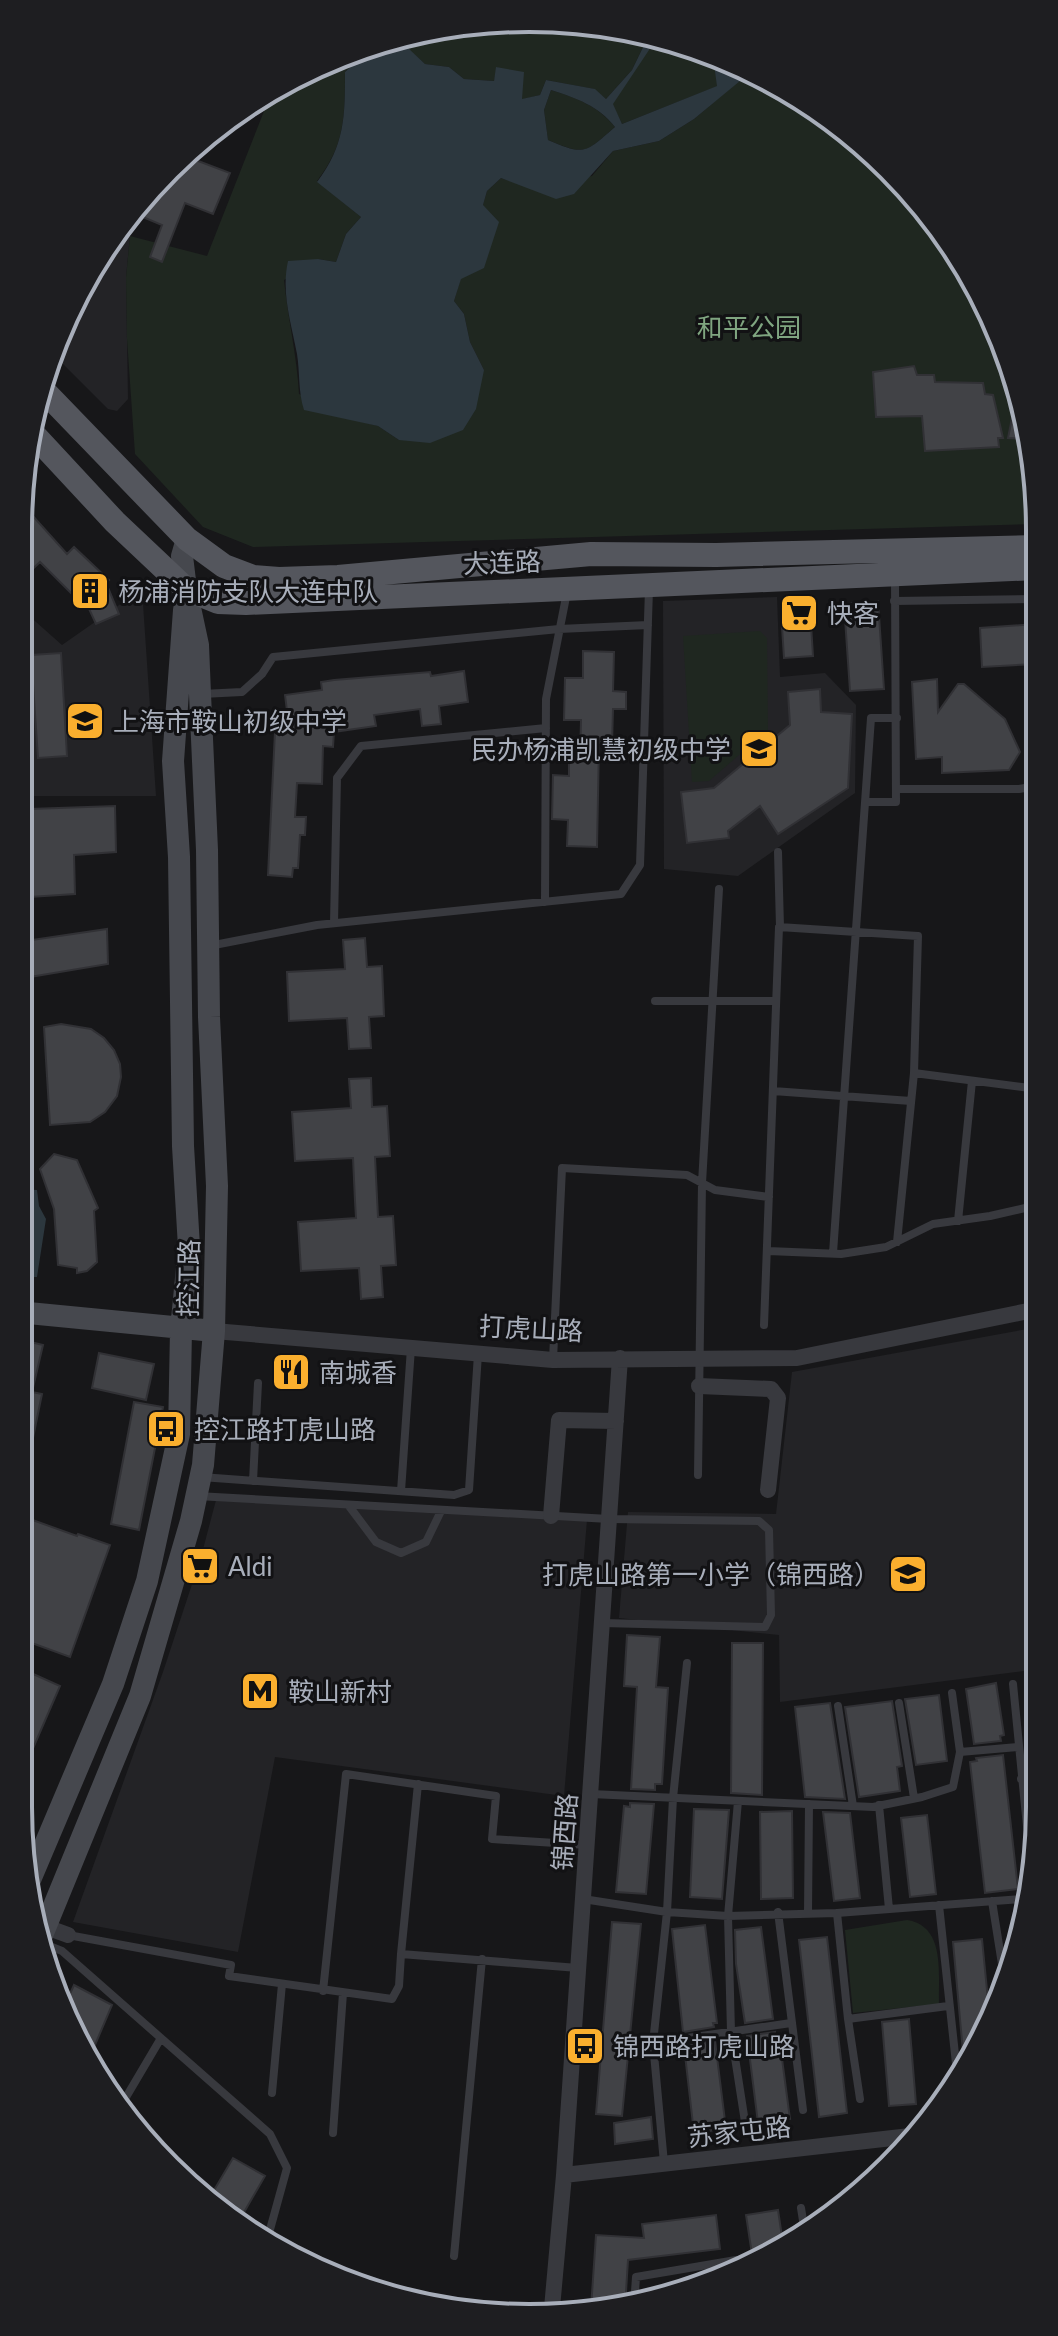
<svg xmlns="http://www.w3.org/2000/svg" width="1058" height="2336" viewBox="0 0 1058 2336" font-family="Lato,'Noto Sans SC',sans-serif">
  <rect width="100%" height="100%" fill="#171719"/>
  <path fill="#232326" d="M125 232 130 236 126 278 128 399 117 411 108 409 53 354 57 334Z
    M142 589 156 796H18V606L62 645Z
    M777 597 780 677 825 673 856 705 855 793 738 876 664 869 663 601Z
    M1038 1327 1040 1669 780 1702 779 1635 619 1618 628 1512 776 1514 792 1372Z
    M216 1500 587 1520 564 1796 275 1757 238 1952 73 1922 163 1672 201 1557Z"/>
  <path fill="#1f2720" d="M529 18 646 41 632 70 606 99 594 89 546 80 540 95 521 100 497 67 494 81 464 79 449 67 425 64 406 47V42Z
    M652 43 719 56 713 57 718 86 622 124 612 104Z
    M379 48 358 60 345 72C345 116 345 145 317 181L361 217 346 234 336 262 318 259 284 280C288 319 297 356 299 394L355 420 378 426 399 440 484 370 470 342 464 314 454 301 487 191 501 178 525 186 592 176 613 151 659 141 694 119 746 75 773 85 840 123 934 218 1001 333 1036 462V524L253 547 203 527 135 454 127 339 126 278 130 236 207 256 268 101 333 57Z
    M551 90C577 98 598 106 615 127 585 153 586 156 548 140L544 110Z
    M760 631 767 638 768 730 709 781 692 782 683 636Z
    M907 1920C946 1926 938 1974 939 2004L853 2013 845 1930Z"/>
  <path fill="#2c373e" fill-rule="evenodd" d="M646 41 652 43 649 50 613 104 622 124 717 86 713 57H724L773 85 746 76 694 119 659 141 613 151 574 194 556 199 501 178 487 191 483 205 499 222 484 268 461 279 454 301 464 314 470 342 484 370 476 409 463 430 430 443 399 440 378 426 304 410C298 391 300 373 297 354 291 322 281 293 288 261L318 259 336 262 346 234 361 217 317 182C345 145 345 116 345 72 365 54 381 48 406 42L407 47 425 64 449 67 464 79 494 81 496 67 524 72 522 99 540 95 546 80 595 89 606 99 632 70ZM551 90C576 98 599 106 615 127 585 153 585 156 548 140L544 110Z
    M18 1189 37 1190 39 1206 46 1219 37 1277H18Z"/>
  <path fill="#414246" stroke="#313135" stroke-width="2" d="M185 156 230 173 213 214 185 203 162 262 150 257 162 225 138 215 167 168Z
    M914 366 917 375H934L935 382 983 383 985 394 993 395 1003 438H998L999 447 925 451 922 416 876 417 873 372Z
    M1017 393 1029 439 1008 438Z
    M23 505 67 554 74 547 109 580 106 583 119 614 96 624 85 600 80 602 40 562 18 583V529Z
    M878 601 884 689 850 691 844 604Z
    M810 609 813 656 784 658 781 611Z
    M1036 624V664L982 667 980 628Z
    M583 651 614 652 613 691 626 692V709H613L612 745H599L597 847 567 846 568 820 552 819 553 775 569 776V759H580L581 720H564L565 678H583Z
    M61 653 67 756 38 758 31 655Z
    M464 671 468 702 439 706 441 724 422 726 420 709 374 715 376 726 334 732 333 747 323 746 322 784 297 783 295 817H306L305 835H300L298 868H293L292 877 268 875 276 711H287L285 695 322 690 321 682 334 680 430 672 431 676Z
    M937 679 938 712 958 684H964L1005 719 1020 752 1009 770 942 773V757L916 759 912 682Z
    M820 689 821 712 852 714 848 788 778 834 760 806 728 831 729 838 687 843 681 792 714 788 790 725 788 692Z
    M115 806 116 852 74 855 75 894 30 897V809Z
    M107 929 108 964 18 979V942Z
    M365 938 367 967 382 966 384 1016 369 1017 371 1048 349 1049 347 1018 289 1021 287 972 345 969 343 940Z
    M61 1024 91 1029 104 1038 114 1050 120 1064 121 1077 117 1096 105 1112 90 1122 50 1125 44 1027Z
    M371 1078 372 1107 387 1106 390 1156 375 1157 378 1217 393 1216 396 1265 381 1266 383 1297 361 1299 359 1268 301 1271 298 1222 356 1218 355 1201 353 1158 295 1161 292 1112 351 1108 349 1079Z
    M54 1154 77 1160 98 1208 94 1211 97 1262 87 1271 77 1273V1268L58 1265 54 1209 40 1169Z
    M18 1339 43 1345 32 1392 42 1394 25 1477 18 1476Z
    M99 1353 154 1364 146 1400 92 1388Z
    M134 1402 163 1407 139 1530 111 1524Z
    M27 1518 77 1536 78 1534 110 1545 70 1657 18 1638V1542Z
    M627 1635 660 1637 656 1687 668 1688 662 1784H655V1790L631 1789 637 1687 624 1686Z
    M732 1643H763L762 1795 731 1793Z
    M31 1673 60 1686 18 1783V1704Z
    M996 1683 1004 1735 1000 1736 1001 1741 974 1744 966 1689Z
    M939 1695 947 1761 916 1765 905 1699Z
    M892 1701 902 1766 897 1767 900 1791 859 1797 845 1707Z
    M830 1703 845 1799 805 1797 795 1707Z
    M1003 1755 1018 1889 985 1893 970 1762 977 1761 976 1758Z
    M630 1803 654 1804 646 1894 616 1892 624 1806 630 1807Z
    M694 1809 729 1810 722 1899 690 1897Z
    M792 1811 793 1898 761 1899 760 1812Z
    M823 1812 850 1813 860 1898 834 1901Z
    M927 1815 936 1894 910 1897 901 1818Z
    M612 1922 641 1924 622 2116 596 2114Z
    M705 1925 717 2023H713L714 2027 683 2032 672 1929Z
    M761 1927 773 2019 745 2023 736 1964 735 1930Z
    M827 1937 847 2113 819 2117 799 1940Z
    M982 1939 990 2021 964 2063 953 1942Z
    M74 1985 112 2005 92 2052 65 2005Z
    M909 2019 916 2104 889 2106 882 2022Z
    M775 2032V2036H779L790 2119 758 2123 747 2036Z
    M715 2041 726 2129 694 2133 684 2046Z
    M651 2117 653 2139 615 2144 614 2123Z
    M233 2158 265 2176 239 2221 210 2197Z
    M778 2210 784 2250 753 2261 746 2215Z
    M716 2215 720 2249 628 2260 625 2308H591L596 2235 644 2238 642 2224Z"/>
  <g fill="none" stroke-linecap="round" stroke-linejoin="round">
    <path stroke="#38393e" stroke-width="8" d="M894 601 1036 599
      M202 694 242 692 262 674 273 657 559 629 648 625
      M898 789H1019L1037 786
      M865 802H896L895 578
      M778 852 780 927
      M545 902 546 699 567 592
      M334 923 337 778 361 746 546 728
      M209 946 317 925 621 894 640 865 649 589
      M655 1001H776
      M773 1091 911 1101
      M958 1221 972 1081
      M897 1242 914 1073 1038 1089
      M768 1251 841 1254 886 1247 933 1224 990 1216 1038 1205
      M833 1253 871 718H897
      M764 1325 779 927 918 936 914 1073
      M553 1360 562 1168 687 1175 715 1190 769 1197
      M698 1475 702 1183 719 889
      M201 1477 454 1495 469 1490 478 1354
      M253 1481 258 1383
      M401 1491 411 1348
      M197 1496 609 1519 759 1521 769 1530 771 1615 765 1627 602 1623
      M349 1506 376 1542 401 1553 426 1542 441 1511
      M1013 1684 1030 1857
      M952 1693 960 1752
      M899 1703 914 1798
      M838 1706 853 1806
      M1021 1779 1040 1777
      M591 1794 873 1807 922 1797 953 1787 960 1752 1018 1747
      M738 1801 728 1916 731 2032 745 2122
      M879 1805 889 1909
      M583 1899 667 1912 728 1916 837 1913 1022 1899
      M992 1901 1005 1983
      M939 1905 957 2073
      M778 1912 803 2110
      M808 1913 809 1804
      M837 1913 848 2019 860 2099
      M68 1935 231 1965 229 1976 392 1999 399 1986 401 1954 578 1968
      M42 1943 62 1951 270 2134 287 2168 266 2244
      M401 1954 418 1784
      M323 1991 346 1774 496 1796 492 1839 587 1845
      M848 2019 948 2006
      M653 2043 791 2023
      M272 2093 282 1984
      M122 2104 161 2038
      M333 2133 343 1993
      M664 2163 653 2043 667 1912 673 1798 687 1663
      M801 2208 805 2233
      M454 2256 482 1959
      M384 2291 409 2292 430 2305V2308
      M634 2306 636 2277 736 2260 737 2267"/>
    <path stroke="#38393e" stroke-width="16" d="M214 1331 553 1360 797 1358 1038 1309
      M699 1386 771 1389 778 1398 768 1490
      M551 1516 559 1420 616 1421
      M46 1927 68 1935
      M564 2175 919 2135
      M552 2308 564 2175 620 1358"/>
    <path stroke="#46484e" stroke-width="22" d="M18 1312 214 1331
      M30 1880 113 1684 147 1581 179 1434 181 1330 189 1247 183 1146 179 857 173 761 184 610
      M40 1940 140 1696 191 1521 203 1465 214 1331 217 1186 209 1017 207 850 200 694 198 645 186 589 182 556 187 539"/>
    <path stroke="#54565d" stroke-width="24" d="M45 392 187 539 224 566 253 577 279 579 338 577 591 554 716 555 1036 547
      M36 437 115 522 186 589 218 602 246 603 1036 568"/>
  </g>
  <defs>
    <g id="building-square" transform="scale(2)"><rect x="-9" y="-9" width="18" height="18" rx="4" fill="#faaf2e" stroke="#121214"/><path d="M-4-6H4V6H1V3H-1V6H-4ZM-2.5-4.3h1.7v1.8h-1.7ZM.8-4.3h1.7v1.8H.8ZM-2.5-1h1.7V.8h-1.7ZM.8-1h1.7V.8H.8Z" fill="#111"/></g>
    <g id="supermarket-square" transform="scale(2)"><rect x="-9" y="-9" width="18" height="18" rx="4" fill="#faaf2e" stroke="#121214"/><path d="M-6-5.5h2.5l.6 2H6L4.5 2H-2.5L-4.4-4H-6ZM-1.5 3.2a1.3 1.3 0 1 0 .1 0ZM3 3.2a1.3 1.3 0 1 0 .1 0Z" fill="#111"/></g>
    <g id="school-square" transform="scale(2)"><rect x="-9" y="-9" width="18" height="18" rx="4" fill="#faaf2e" stroke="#121214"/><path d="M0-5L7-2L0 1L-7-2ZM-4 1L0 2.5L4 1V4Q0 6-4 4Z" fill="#111"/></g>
    <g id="restaurant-square" transform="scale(2)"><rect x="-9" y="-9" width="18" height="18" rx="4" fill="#faaf2e" stroke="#121214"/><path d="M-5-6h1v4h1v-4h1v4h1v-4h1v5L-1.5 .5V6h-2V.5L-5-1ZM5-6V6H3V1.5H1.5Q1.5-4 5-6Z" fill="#111"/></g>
    <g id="bus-square" transform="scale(2)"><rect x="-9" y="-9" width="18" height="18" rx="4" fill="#faaf2e" stroke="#121214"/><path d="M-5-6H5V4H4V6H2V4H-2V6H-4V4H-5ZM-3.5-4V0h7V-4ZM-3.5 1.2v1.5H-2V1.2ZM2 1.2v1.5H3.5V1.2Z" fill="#111"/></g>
    <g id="metro-square" transform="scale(2)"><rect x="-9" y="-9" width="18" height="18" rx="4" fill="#faaf2e" stroke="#121214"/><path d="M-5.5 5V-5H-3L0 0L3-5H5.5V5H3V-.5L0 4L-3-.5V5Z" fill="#111"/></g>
  </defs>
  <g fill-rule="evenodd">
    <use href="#building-square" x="90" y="591"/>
    <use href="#supermarket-square" x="799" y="613"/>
    <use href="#school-square" x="85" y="721"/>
    <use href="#school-square" x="759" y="749"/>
    <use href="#restaurant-square" x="291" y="1372"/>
    <use href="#bus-square" x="166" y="1429"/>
    <use href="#supermarket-square" x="200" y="1566"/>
    <use href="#school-square" x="908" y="1574"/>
    <use href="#metro-square" x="260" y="1691"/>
    <use href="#bus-square" x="585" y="2046"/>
  </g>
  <g text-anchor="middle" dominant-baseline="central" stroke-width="6" stroke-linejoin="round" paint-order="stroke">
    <g font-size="26" fill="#7fa580" stroke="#121214">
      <text x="749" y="327">和平公园</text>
    </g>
    <g font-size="26" fill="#a8aeba" stroke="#121214">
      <text transform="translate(502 562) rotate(-2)">大连路</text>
      <text transform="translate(188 1278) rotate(-89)">控江路</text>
      <text transform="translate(531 1328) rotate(3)">打虎山路</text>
      <text transform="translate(564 1832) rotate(-86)">锦西路</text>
      <text transform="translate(739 2131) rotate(-6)">苏家屯路</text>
    </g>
    <g font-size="26" fill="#a8aeba" stroke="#121214" text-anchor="start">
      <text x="118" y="591">杨浦消防支队大连中队</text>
      <text x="827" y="613">快客</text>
      <text x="113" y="721">上海市鞍山初级中学</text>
      <text x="731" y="749" text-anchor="end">民办杨浦凯慧初级中学</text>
      <text x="319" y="1372">南城香</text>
      <text x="194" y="1429">控江路打虎山路</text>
      <text x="228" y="1566">Aldi</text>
      <text x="880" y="1574" text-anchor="end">打虎山路第一小学（锦西路）</text>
      <text x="288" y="1691">鞍山新村</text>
      <text x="613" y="2046">锦西路打虎山路</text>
    </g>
  </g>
  <path d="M0 0H1058V2336H0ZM529 32H529A497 497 0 0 1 1026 529V1807A497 497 0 0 1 529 2304H529A497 497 0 0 1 32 1807V529A497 497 0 0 1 529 32Z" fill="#1e1e21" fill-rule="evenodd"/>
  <path fill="none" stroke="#a8aeba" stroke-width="4" d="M529 32H529A497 497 0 0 1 1026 529V1807A497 497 0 0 1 529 2304H529A497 497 0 0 1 32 1807V529A497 497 0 0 1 529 32Z"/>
</svg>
